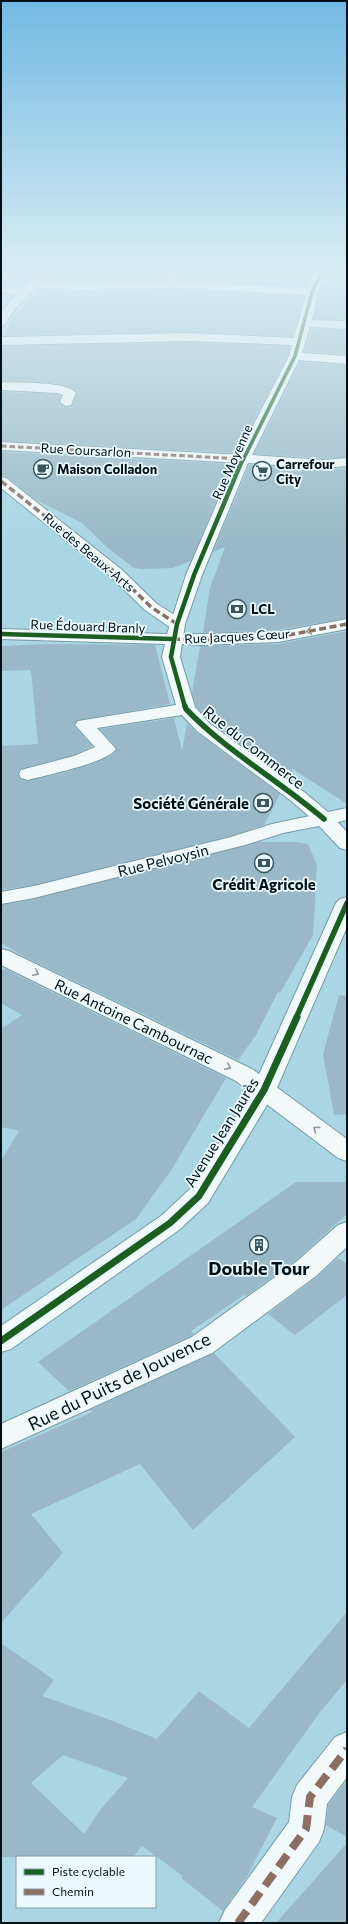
<svg xmlns="http://www.w3.org/2000/svg" width="348" height="1924" viewBox="0 0 348 1924" font-family="Commissioner,sans-serif">
  <rect width="100%" height="100%" fill="#aad6e4"/>
  <path fill="#9ab8c7" fill-rule="evenodd" d="M56 273H158L167 278 168 281 80 282 48 281Z
    M177 273H313L307 286 180 281Z
    M327 273H347V320L314 319 319 292Z
    M40 290 80 292 175 290 304 296 293 336 188 332 5 335 14 316Z
    M311 329 347 330V354L304 352Z
    M188 342 290 346 288 355 237 453 1 441V392L58 394 61 396 59 402 66 407 72 406 77 393 72 388 53 383 1 381V346Z
    M300 362 347 365V457L323 458 254 454Z
    M1 452 232 464 191 561 173 568 142 569 134 568 108 548 82 523 36 500 7 477 1 475Z
    M249 465 323 470 347 468V618L278 630 203 633 210 588 225 547 213 552Z
    M347 631V804L293 769 288 779 210 722 196 706 192 693 200 646 278 644Z
    M51 644 155 645 170 704 78 720 74 726 92 746 74 755 21 769 18 773 20 779 28 781 62 773 89 765 111 755 117 748 100 729 174 718 182 751 187 723 196 732 280 794 264 825 231 836 34 885 1 890V746L38 744 31 670 1 671V646Z
    M258 842H297L308 844 317 865 313 935 280 993 278 992 256 1035 238 1060 25 957 1 943V905L34 899Z
    M5 969 226 1078 172 1169 136 1219 1 1310V1161L19 1131 1 1127V1029L22 1015 1 1003V971Z
    M339 995 347 996V1114L334 1115 323 1054Z
    M296 1182H347V1214L295 1261 246 1296 244 1295 191 1331 194 1334 191 1336 69 1391 38 1362Z
    M338 1258 347 1264V1295L295 1335 268 1314 317 1277Z
    M214 1353 295 1437 193 1530 140 1464 31 1514 63 1553 1 1623V1452L92 1412 90 1410Z
    M347 1612V1680L320 1712 252 1807 277 1818 246 1878 223 1911 181 1878 183 1876 142 1846 133 1857H1V1643L54 1680 42 1696 105 1718 157 1739 199 1691 249 1728ZM63 1755 128 1778 101 1809 84 1834 31 1783Z
    M347 1780V1837L326 1825 328 1805Z
    M347 1843V1923H276Z"/>
  <g fill="none" stroke-linecap="round" stroke-linejoin="round">
    <g stroke="#769aa5" stroke-width="2">
      <path id="service" d="M159 273H175L180 285 175 288 172 287 168 277Z"/>
    </g>
    <g stroke="#769aa5" stroke-width="2">
      <path id="pedestrian" d="M1 442 243 455 248 456 250 459 248 462 243 463 1 450Z
        M1 477 6 478 121 569 157 604 183 620 185 624 183 628 177 629 171 628 145 610 109 575 1 488Z
        M347 619V629L278 642 202 645 167 643 165 639 167 635 278 632Z
        M347 1732V1777L327 1804 324 1829 319 1842 261 1923H219L225 1910 289 1822 292 1797 297 1785 335 1737Z"/>
    </g>
    <g stroke="#769aa5" stroke-width="2">
      <path id="minor" d="M44 273 47 276 42 282 80 284 175 282 308 288 315 273H326L318 292 312 320 347 321V329L310 327 302 353 347 356V364L299 360 252 455 323 460 347 458V466L323 468 248 463 202 575 185 624 180 657 195 707 209 723 304 792 328 812 347 808V820L324 825 317 823 290 800 197 731 182 715 97 728 116 749C107 763 46 775 28 780L21 778 19 774 21 770 74 756 95 747 75 725 78 721 176 705 162 657 165 644 1 639V629L167 634 186 575 236 459 289 356 292 345 188 341 1 345V337L188 333 294 338 306 295 175 288 80 290 36 288 15 309 5 324 1 326V312L17 294 1 292V286L24 287 38 274Z
        M1 382C16 383 68 381 76 393L71 405 66 406 60 402 63 395 58 393 1 390Z
        M1 949 9 951 252 1069 347 1139V1161L338 1158 236 1081 1 965Z
        M347 1222V1247L316 1276 212 1353 1 1449V1424L192 1337 296 1262 338 1225Z"/>
    </g>
    <g stroke="#769aa5" stroke-width="2">
      <path id="tertiary" d="M324 813 331 815 347 832V850L340 848 319 826 283 833 245 845 34 898 1 904V892L34 886 231 837 272 824Z
        M347 897V927L276 1090 208 1203 179 1230 11 1349 1 1352V1326L161 1216 190 1189 252 1090 336 903 340 899Z"/>
    </g>
    <use href="#service" fill="#f2f9fb" fill-rule="evenodd"/>
    <use href="#pedestrian" fill="#f2f9fb" fill-rule="evenodd"/>
    <use href="#minor" fill="#f2f9fb" fill-rule="evenodd"/>
    <use href="#tertiary" fill="#f2f9fb" fill-rule="evenodd"/>
    <path stroke="#8d6e63" stroke-width="3" stroke-dasharray="5.5 3" stroke-linecap="butt" d="M1 446 243 459"/>
    <path stroke="#8d6e63" stroke-width="3.5" stroke-dasharray="7 3.5" stroke-linecap="butt" d="M1 481 115 572 151 607 177 624
      M173 639 202 640 278 637 347 624"/>
    <path stroke="#8d6e63" stroke-width="8" stroke-dasharray="15 8" stroke-linecap="butt" d="M238 1923 306 1829 310 1797 347 1749"/>
    <g stroke="#eaf9fe" stroke-width="5">
      <path id="cycleway-far3" d="M241 464 295 356 312 292 321 273"/>
    </g>
    <g stroke="#eaf9fe" stroke-width="6">
      <path id="cycleway-far2" d="M1 634 173 639
        M185 707 171 657 177 624 194 575 241 463"/>
    </g>
    <g stroke="#eaf9fe" stroke-width="8">
      <path id="cycleway-far1" d="M185 706 186 709C226 751 280 781 324 819
        M296 1018 347 903"/>
    </g>
    <g stroke="#eaf9fe" stroke-width="10">
      <path id="cycleway" d="M1 1341 170 1223 199 1196 264 1090 297 1017"/>
    </g>
    <use href="#cycleway-far3" stroke="#1b5e20" stroke-width="3.5"/>
    <use href="#cycleway-far2" stroke="#1b5e20" stroke-width="4.5"/>
    <use href="#cycleway-far1" stroke="#1b5e20" stroke-width="5.5"/>
    <use href="#cycleway" stroke="#1b5e20" stroke-width="7"/>
  </g>
  <defs><path id="oneway-chevron" d="M-2-3.5L2.5 0L-2 3.5" fill="none" stroke-width="1.6" stroke-linecap="round" stroke-linejoin="round"/></defs>
  <g stroke="#919b9f">
    <use href="#oneway-chevron" transform="translate(309 631) rotate(170)"/>
    <use href="#oneway-chevron" transform="translate(36 973) rotate(26)"/>
    <use href="#oneway-chevron" transform="translate(228 1067) rotate(26)"/>
    <use href="#oneway-chevron" transform="translate(316 1129) rotate(-143)"/>
  </g>
  <linearGradient id="sky" x2="0" y2="1"><stop stop-color="#71b9e3"/><stop offset="0.5" stop-color="#d9edf3"/><stop offset="1" stop-color="#d9edf3" stop-opacity="0"/></linearGradient>
  <rect width="348" height="543" fill="url(#sky)"/>
  <defs>
    <g id="cafe-ring" transform="scale(1)"><circle r="9.5" fill="#eaf9fe" stroke="#3b555e" stroke-width="1.5"/><path d="M-5.5-4.5H6V0H3Q3 3.5 0 3.5H-2.5Q-5.5 3.5-5.5 0ZM3-3.2v2h1.7v-2ZM-6 4.5H4V6H-6Z" fill="#3b555e"/></g>
    <g id="supermarket-ring" transform="scale(1)"><circle r="9.5" fill="#eaf9fe" stroke="#3b555e" stroke-width="1.5"/><path d="M-6-5.5h2.5l.6 2H6L4.5 2H-2.5L-4.4-4H-6ZM-1.5 3.2a1.3 1.3 0 1 0 .1 0ZM3 3.2a1.3 1.3 0 1 0 .1 0Z" fill="#3b555e"/></g>
    <g id="bank-ring" transform="scale(1)"><circle r="9.5" fill="#eaf9fe" stroke="#3b555e" stroke-width="1.5"/><path d="M-6-4H6V4H-6ZM0-2.3a2.3 2.3 0 1 0 0 4.6a2.3 2.3 0 1 0 0-4.6Z" fill="#3b555e"/></g>
    <g id="building-ring" transform="scale(1)"><circle r="9.5" fill="#eaf9fe" stroke="#3b555e" stroke-width="1.5"/><path d="M-4-6H4V6H1V3H-1V6H-4ZM-2.5-4.3h1.7v1.8h-1.7ZM.8-4.3h1.7v1.8H.8ZM-2.5-1h1.7V.8h-1.7ZM.8-1h1.7V.8H.8Z" fill="#3b555e"/></g>
  </defs>
  <g fill-rule="evenodd">
    <use href="#cafe-ring" x="43" y="469"/>
    <use href="#supermarket-ring" x="262" y="471"/>
    <use href="#bank-ring" x="237" y="609"/>
    <use href="#bank-ring" x="263" y="803"/>
    <use href="#bank-ring" x="264" y="863"/>
    <use href="#building-ring" x="259" y="1245"/>
  </g>
  <g text-anchor="middle" dominant-baseline="central" stroke-width="3.5" stroke-linejoin="round" paint-order="stroke">
    <g font-size="13" fill="#000f16" stroke="#eaf9fe">
      <text transform="translate(86 450) rotate(3)">Rue Coursarlon</text>
      <text transform="translate(232 462) rotate(-66)">Rue Moyenne</text>
      <text transform="translate(89 552) rotate(40)">Rue des Beaux-Arts</text>
      <text transform="translate(88 626) rotate(2)">Rue Édouard Branly</text>
      <text transform="translate(237 636) rotate(-3)">Rue Jacques Cœur</text>
    </g>
    <g font-size="13" font-weight="bold" fill="#000f16" stroke="#eaf9fe" text-anchor="start">
      <text x="276" y="464">Carrefour<tspan x="276" dy="15">City</tspan></text>
      <text x="57" y="469">Maison Colladon</text>
      <text x="251" y="609">LCL</text>
    </g>
    <g font-size="15" fill="#000f16" stroke="#eaf9fe">
      <text transform="translate(254 747) rotate(38)">Rue du Commerce</text>
      <text transform="translate(163 860) rotate(-14)">Rue Pelvoysin</text>
      <text transform="translate(134 1021) rotate(26)">Rue Antoine Cambournac</text>
      <text transform="translate(221 1132) rotate(-58)">Avenue Jean Jaurès</text>
    </g>
    <g font-size="15" font-weight="bold" fill="#000f16" stroke="#eaf9fe" text-anchor="end">
      <text x="249" y="803">Société Générale</text>
      <text x="264" y="884" text-anchor="middle">Crédit Agricole</text>
    </g>
    <g font-size="18" font-weight="bold" fill="#000f16" stroke="#eaf9fe">
      <text x="259" y="1268">Double Tour</text>
    </g>
    <g font-size="18" fill="#000f16" stroke="#eaf9fe">
      <text transform="translate(119 1381) rotate(-26)">Rue du Puits de Jouvence</text>
    </g>
  </g>
  <rect width="348" height="1924" fill="none" stroke="#000f16" stroke-width="4"/>
  <rect x="16" y="1856" width="140" height="52" fill="#eaf9fe" stroke="#8c9ba1"/>
  <rect x="24" y="1869" width="20" height="6" fill="#1b5e20" stroke="#8c9ba1"/>
  <text x="52" y="1876" font-size="12" fill="#000f16">Piste cyclable</text>
  <rect x="24" y="1889" width="20" height="6" fill="#8d6e63" stroke="#8c9ba1"/>
  <text x="52" y="1896" font-size="12" fill="#000f16">Chemin</text>
</svg>
